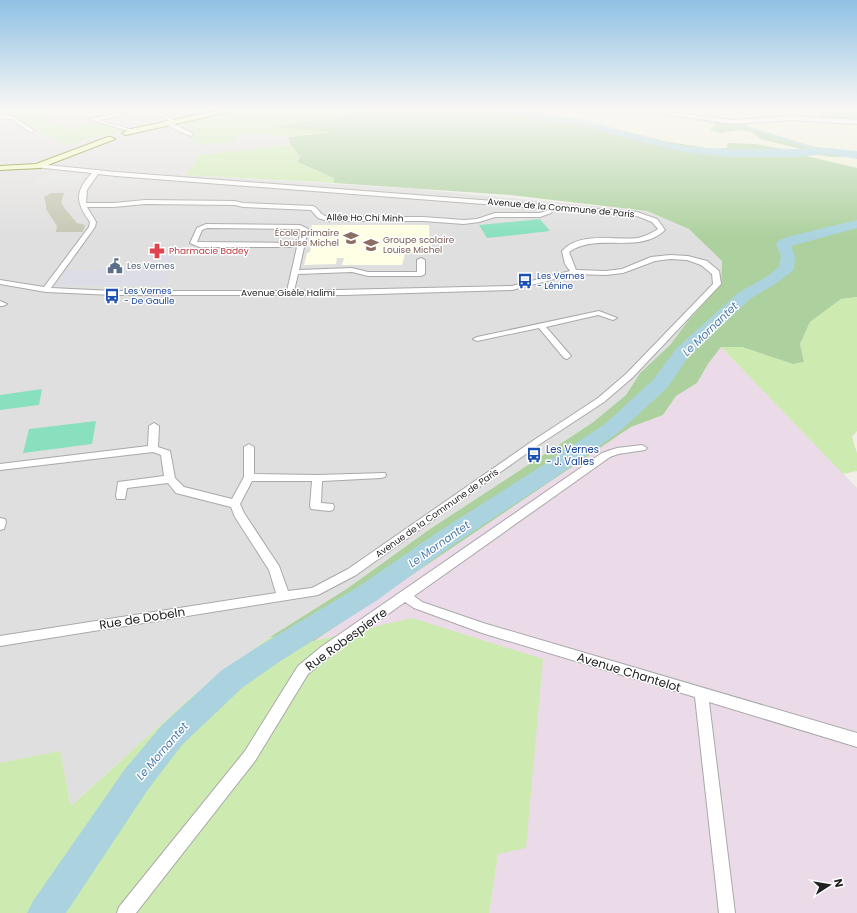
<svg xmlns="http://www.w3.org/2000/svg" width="857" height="913" viewBox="0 0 857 913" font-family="Poppins,sans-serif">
  <rect width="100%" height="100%" fill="#f2efe9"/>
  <path fill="#e0dfdf" d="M45 110H191L195 112 173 117 201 134 187 136 236 141 235 135H270L268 134 288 137 291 145 198 155 194 165 186 175 417 189 647 211 689 229 722 260 721 283 688 321 670 345 640 373 626 395 592 423 427 531 348 588 270 637 189 699 71 806 60 752 0 763V111L67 145 122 130 94 122 70 130 39 111Z"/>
  <path fill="#ebdbe8" d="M721 347 857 488V913H489L498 854 314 641 631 427 663 415 676 396 697 383 708 364Z"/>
  <path fill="#ffffe5" d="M312 225H429L430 248H418L405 254 402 265H342L344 258H337L336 264 304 265 307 253 310 252 312 242H309Z"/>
  <path fill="#c7c7b4" d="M51 193H64L61 202 65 209 77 223 85 225 83 232H56L57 226 46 209V204L44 197Z"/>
  <path fill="#eef0d5" d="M515 110H751L783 115 768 110H825L826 111 818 118 857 122V153L833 151 857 156V168L800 155 813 154 831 157 849 156 808 145 741 124 645 112 716 125 711 130 721 133 738 130 752 132 761 139 812 151 788 150 756 144 729 143 728 148 712 149 639 136 585 121Z"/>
  <path fill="#cdebb0" d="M0 110H45L40 111 70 130 94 122 123 130 67 145 0 111Z
    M191 110H378L273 127 337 132 282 137 268 134 235 135 236 141 201 145 186 137 199 134 187 131 171 123 178 121 173 118 195 112Z
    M291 145 300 156 298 162 334 178V183L185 175 194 165 198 155Z
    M857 297V431L852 437 857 453V471L843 474 721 347H742L793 364 804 362 800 344 810 322 841 299Z
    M412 618 543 659 526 848 498 854 489 913H0V763L60 751 71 806 189 699 270 637 314 641Z"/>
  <path fill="#add19e" d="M378 110H514L585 121 664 141 712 149 727 148 728 143 756 144 788 150 809 151 761 139 752 132 738 130 721 133 710 130 716 124 679 117 645 113V112L741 124 808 145 829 150 857 153V156L831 157 813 154 802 155 857 168V297L841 299 810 322 800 344 804 362 793 364 742 347H721L708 364 697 383 676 396 663 415 631 427 314 641 270 637 348 588 427 531 592 423 626 395 640 373 670 345 688 321 721 284 722 261 689 229 647 211 510 195 334 183V178L298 162 300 156 291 145 288 137 333 132 270 127Z
    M825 110H857V122L818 119 826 111Z"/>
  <path fill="#88e0be" d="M540 219 550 231 487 238 479 225Z
    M42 389 39 405 0 410V395Z
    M96 421 92 444 23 453 29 429Z"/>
  <path fill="#e2e2e2" d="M49 172 85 175 73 188 32 184Z
    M102 175 143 179 136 185 94 182Z"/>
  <path fill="#dddde8" d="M163 251H177L165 285H57L67 270H98L100 268 131 267 132 266H140L139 268 155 267Z"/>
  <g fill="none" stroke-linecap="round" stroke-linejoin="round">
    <path stroke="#aad3df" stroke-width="2" d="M632 110 686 117
      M692 118 740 125 821 151"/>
    <path fill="#aad3df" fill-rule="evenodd" d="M502 110H521L559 117 580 118 619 130 688 147 732 149H796L829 148 857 151V159L829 154 796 157H732L688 153 614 135 579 124 559 123 507 113Z
      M857 220V228L791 246 795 256 794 269 791 272 778 282 750 299 689 356 667 388 619 432 553 479 457 542 376 601 279 662 242 688 182 745 147 791 66 913H27L33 901 125 769 162 725 222 670 259 646 358 587 441 530 537 469 605 424 653 380 677 348 738 293 768 276 779 267 781 256 776 244 778 241 787 237Z"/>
    <g stroke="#a9a9a9" stroke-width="2">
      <path id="street" d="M114 110H118L121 116 98 120 133 130V132L88 119 116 114Z
        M150 110H155L176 121 171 122Z
        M639 110H649L733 120 791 116 857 120V124L791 120 733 124Z
        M0 114 14 117 35 131 30 132 11 119 0 118Z
        M164 121H168L194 134 191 136 178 131 164 123Z
        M37 164 116 172 637 212 657 219 665 230C639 255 597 232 569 252L576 270 606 271 622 269 651 257 670 255 688 256 707 261 719 271 721 284 632 378 604 402 540 444 356 575 318 595 0 646V636L276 593 269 570 235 517 231 507 176 493 168 483 127 488 125 499H117L116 496 118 482 164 476 161 455 153 452 0 470V464L148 446 149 426 154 423 159 426 158 447 170 451 175 478 184 487 232 499 244 477V447L249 444 254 447V474L317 475 385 473 386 475 385 477 381 478 322 481 321 503 333 504 334 507 333 510 329 511 311 509 310 506 312 481H252L240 504 244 513 279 566 288 591 312 588 348 569 534 440 598 398 626 374 713 284 712 274 701 265 687 260 670 259 655 261 623 273 606 275 574 274 512 290 344 295H113L46 292 0 284V280L44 287 89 227 90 222C76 203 74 192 92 173L35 167 34 166ZM98 174 116 176 548 209 547 211 539 213H495L477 219 464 220 423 217H328C319 215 320 209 313 206L243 203 235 201 145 200 114 203H86L87 190ZM145 204 235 205 243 207 311 210 318 218 328 221H423L464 224 479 222 495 217H540L551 213 554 209 637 216 652 222 658 229C652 233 646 236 638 238 614 241 580 231 562 251L565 264 570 271 512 286 294 291 298 274 352 272 368 276H421L425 274V260L421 258 417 260V272H368L352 268 299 270 308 229 300 225 206 224 197 228 190 243 199 247H297L287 291H113L51 288 95 227 96 222 87 207H114ZM207 228 299 229 301 230 298 243 197 242 202 230Z
        M0 301 7 304 3 306H0Z
        M599 311 617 318 613 320 598 315 546 327 571 356 567 359 564 358 539 328 477 341 473 339 477 337Z
        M642 445 647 448 645 450 618 454 610 457 414 596 422 602 483 623 857 733V747L709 702 735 913H719L695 697 482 633 414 608 405 602 331 655 308 674 255 761 136 913H117L119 907 245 751 298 666 321 647 602 453 617 448Z
        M0 518 5 519 6 522 4 529 0 530Z"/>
    </g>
    <g stroke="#707d05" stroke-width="2">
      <path id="secondary" d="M220 110H231L228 112 126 135 122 133 131 129Z
        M108 137H111L115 139 40 168 0 170V166L36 164Z"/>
    </g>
    <use href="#street" fill="#fff" fill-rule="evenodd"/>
    <use href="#secondary" fill="#f7fabf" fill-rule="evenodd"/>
  </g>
  <linearGradient id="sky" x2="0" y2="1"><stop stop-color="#8fc0e4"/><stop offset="0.46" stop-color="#f9f8f5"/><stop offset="1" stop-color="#f9f8f5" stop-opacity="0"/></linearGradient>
  <rect width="857" height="237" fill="url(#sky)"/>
  <defs>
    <g id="school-bare" transform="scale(1.2)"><path d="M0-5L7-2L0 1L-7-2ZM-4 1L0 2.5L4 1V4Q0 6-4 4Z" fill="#8d6e63" stroke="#fff" stroke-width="2.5" paint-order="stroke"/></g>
    <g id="pharmacy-bare" transform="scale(1.2)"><path d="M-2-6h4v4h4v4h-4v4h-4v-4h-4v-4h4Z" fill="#e0444e" stroke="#fff" stroke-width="2.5" paint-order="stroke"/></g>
    <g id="civic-bare" transform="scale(1.2)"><path d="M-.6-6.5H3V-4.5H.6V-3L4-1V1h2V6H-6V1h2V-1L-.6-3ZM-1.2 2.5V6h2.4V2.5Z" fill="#5c6f8a" stroke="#fff" stroke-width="2.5" paint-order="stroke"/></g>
    <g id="bus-bare" transform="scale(1.2)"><path d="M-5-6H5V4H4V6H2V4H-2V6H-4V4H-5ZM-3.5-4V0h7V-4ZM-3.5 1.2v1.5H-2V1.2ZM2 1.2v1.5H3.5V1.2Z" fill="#1a4fb4" stroke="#fff" stroke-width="2.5" paint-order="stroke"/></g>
  </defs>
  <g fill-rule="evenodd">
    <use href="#school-bare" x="351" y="238"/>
    <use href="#school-bare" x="371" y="245"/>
    <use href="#pharmacy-bare" x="157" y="251"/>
    <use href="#civic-bare" x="115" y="266"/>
    <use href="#bus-bare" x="525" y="281"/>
    <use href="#bus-bare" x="112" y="296"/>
    <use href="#bus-bare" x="534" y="455"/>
  </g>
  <g text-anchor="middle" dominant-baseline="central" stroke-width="3" stroke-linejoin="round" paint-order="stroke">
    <g font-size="9" fill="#222" stroke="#fff">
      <text transform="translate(561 208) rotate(5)">Avenue de la Commune de Paris</text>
      <text transform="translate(365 218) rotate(1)">Allée Ho Chi Minh</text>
      <text x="288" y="293">Avenue Gisèle Halimi</text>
      <text transform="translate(437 513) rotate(-35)">Avenue de la Commune de Paris</text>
    </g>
    <g font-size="9" fill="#785e54" stroke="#fff" text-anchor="end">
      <text x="339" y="233">École primaire<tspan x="339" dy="10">Louise Michel</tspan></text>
      <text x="383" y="240" text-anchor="start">Groupe scolaire<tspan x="383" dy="10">Louise Michel</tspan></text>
    </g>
    <g font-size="9" fill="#be3a42" stroke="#fff" text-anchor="start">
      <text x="169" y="251">Pharmacie Badey</text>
    </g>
    <g font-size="9" fill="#4e5e75" stroke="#fff" text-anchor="start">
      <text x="127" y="266">Les Vernes</text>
    </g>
    <g font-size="9" fill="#164399" stroke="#fff" text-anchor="start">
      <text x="537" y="276">Les Vernes<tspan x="537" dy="10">- Lénine</tspan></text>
      <text x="124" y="291">Les Vernes<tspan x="124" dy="10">- De Gaulle</tspan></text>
    </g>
    <g font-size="10" fill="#164399" stroke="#fff" text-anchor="start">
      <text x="546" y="449">Les Vernes<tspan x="546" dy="12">- J. Valles</tspan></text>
    </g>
    <g font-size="11" font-style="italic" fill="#4a7aab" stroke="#fff">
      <text transform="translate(710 329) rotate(-44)">Le Mornantet</text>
      <text transform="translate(439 544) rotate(-35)">Le Mornantet</text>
      <text transform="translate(162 751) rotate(-49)">Le Mornantet</text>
    </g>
    <g font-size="12" fill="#222" stroke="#fff">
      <text transform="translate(142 618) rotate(-9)">Rue de Dobeln</text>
      <text transform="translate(346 639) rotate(-36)">Rue Robespierre</text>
      <text transform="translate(629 672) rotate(17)">Avenue Chantelot</text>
    </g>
  </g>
  <g transform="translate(829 885) rotate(78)" stroke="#ffffff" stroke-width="3" paint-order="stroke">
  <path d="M0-3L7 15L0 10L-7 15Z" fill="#222222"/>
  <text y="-6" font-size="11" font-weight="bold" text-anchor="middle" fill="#222222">N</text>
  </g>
</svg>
